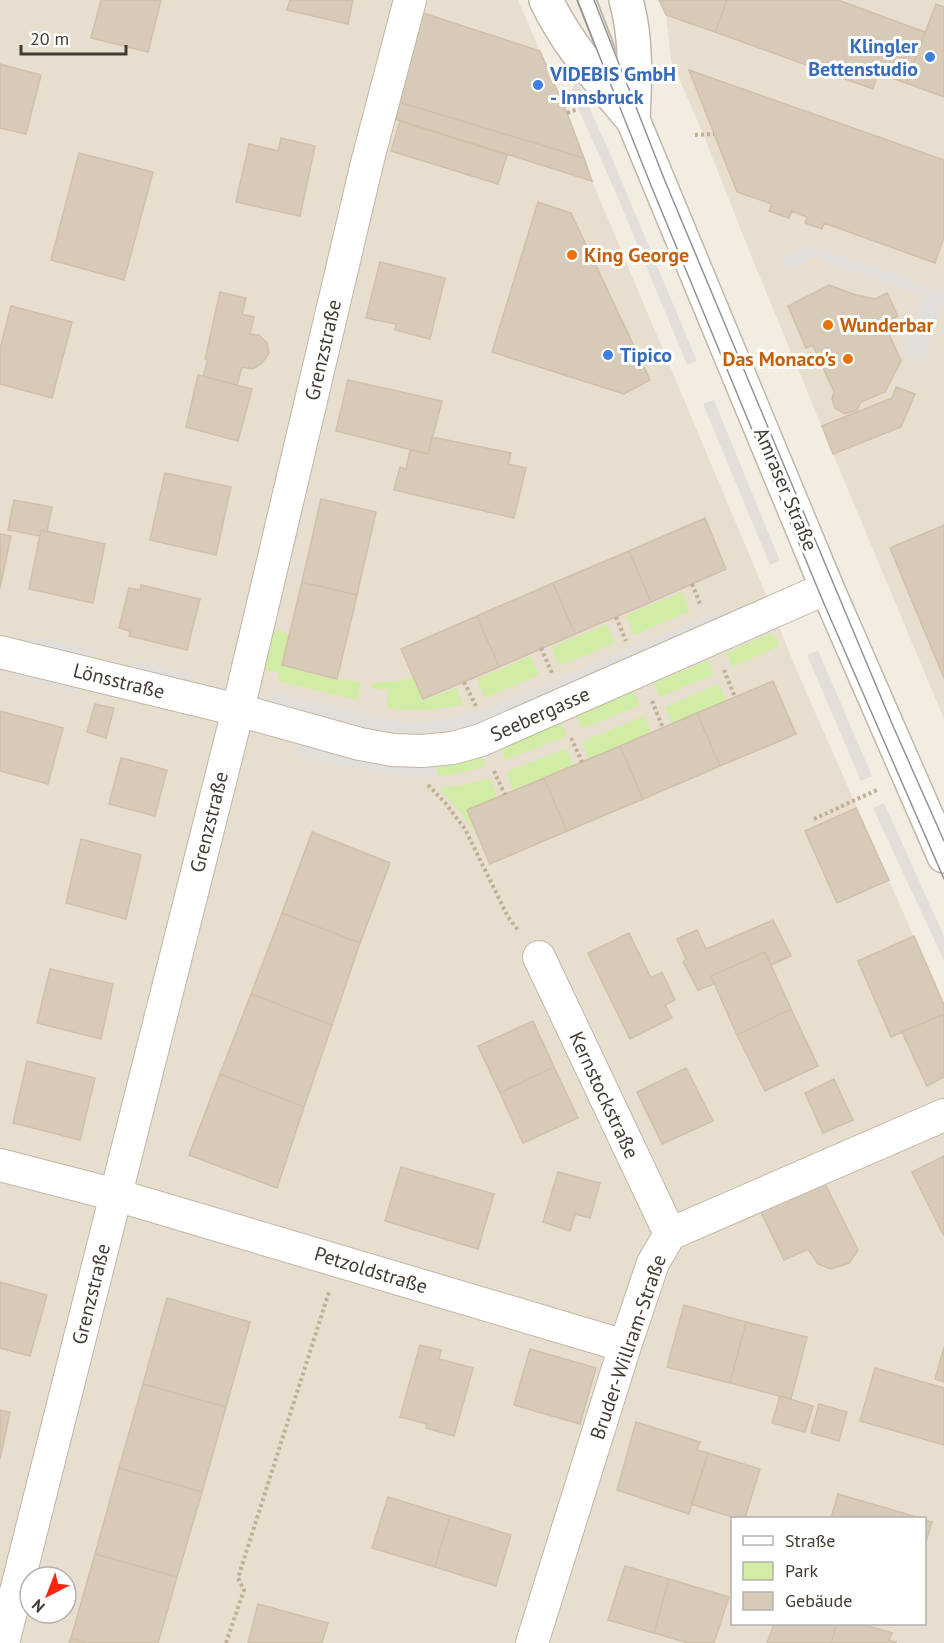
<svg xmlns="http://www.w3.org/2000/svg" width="944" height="1643" viewBox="0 0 944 1643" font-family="'PT Sans',sans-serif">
  <rect width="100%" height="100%" fill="#f3ede1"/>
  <path fill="#e7decf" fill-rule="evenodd" d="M0 0H518L567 113 592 181 757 573 797 671 944 1005V1643H0ZM732 1518H924V1624H732ZM30 1577H66V1613H30Z
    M659 0H944V719L833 454 750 253 703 134 671 60 666 15Z"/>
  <path fill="#d0eca5" d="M682 592 690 611 634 635 625 616Z
    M607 624 615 643 559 666 552 647Z
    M271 630 289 634 282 665 337 679 361 682 357 700 277 681 280 673 263 669Z
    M770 634 774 635 778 644 777 647 732 667 727 652Z
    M531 656 539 675 485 698 477 679Z
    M708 660 714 674 660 697 654 683Z
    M414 677 424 701 456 688 463 705C437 709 413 713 387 707L388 690 371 688 372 683 398 681Z
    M719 684 726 701 672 724 665 707Z
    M634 691 640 705 582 729 576 716Z
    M644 716 651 733 589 759 582 742Z
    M561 723 567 736 505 760 500 747Z
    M566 749 574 765 514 791 506 772Z
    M481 753 486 766 453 775 437 776 436 761Z
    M490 778 497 797 467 811 478 836 462 814 439 788 460 786Z"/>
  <path fill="#e2dfdb" d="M577 80 611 156 697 361 687 365 618 198 571 92Z
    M810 245 944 292V300L923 361 902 354 923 296 815 257 786 270 781 258Z
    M714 400 780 561 770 565 703 404Z
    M715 613 723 618 489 720 445 731 419 734 394 732 370 728 270 703 273 692 394 721H429L450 718 488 708Z
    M29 636 96 651 93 662 27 646Z
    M818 650 872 776 861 781 807 655Z
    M135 660 191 674 189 685 132 670Z
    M16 667 79 680 76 691 14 677Z
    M298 744 362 759 417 766H436L437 776H406L373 772 295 755Z
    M884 803 944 936V961L873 808Z"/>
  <path fill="#d8cab9" stroke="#d1bfa8" stroke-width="1.5" d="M101 0H161L148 52 91 38Z
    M290 0H353L348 24 287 10Z
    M659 0H727L715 32 666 15Z
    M727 0H838L925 32 906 83 878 73 873 89 715 32Z
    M936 4 944 7V97L906 83Z
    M420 12 540 51 567 113 584 158 399 102Z
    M0 64 41 75 26 134 0 128Z
    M689 70 944 160V237L935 263 824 223 822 229 805 223 807 217 792 211 789 218 769 211 772 204 737 192Z
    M399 102 584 158 592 181 395 119Z
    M400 121 507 155 498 184 391 151Z
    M281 138 315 146 300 216 236 202 249 144 278 151Z
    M79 153 153 172 124 280 51 260Z
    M538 202 571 213 650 380 624 394 492 352Z
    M380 262 445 278 430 339 395 330 396 324 366 318Z
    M829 285 853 294 875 299 887 293 898 316 884 322 901 361 885 392 861 402 857 410 845 414 835 408 832 399 834 392 813 345 806 348 788 306Z
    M220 292 246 298 242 314 254 317 250 334 259 335 267 343 269 353 262 363 253 369 242 367 237 385 203 376 208 359H205Z
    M11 306 72 322 52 398 0 384V349Z
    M198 375 252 389 238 441 186 427Z
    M348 380 442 401 428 454 336 431Z
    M896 387 915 394 901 427 833 454 822 426 892 398Z
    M432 437 511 453 508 464 526 468 514 518 394 490 400 467 406 469 410 450 428 454Z
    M165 473 231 487 216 555 150 540Z
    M321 499 376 512 357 595 302 582Z
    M14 500 52 507 47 532 41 530 40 536 8 530Z
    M705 518 726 569 651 602 629 551Z
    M944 525V678L890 548Z
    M41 530 105 544 93 603 29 589Z
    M0 534 11 536 0 588Z
    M629 551 651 602 575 634 553 583Z
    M302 582 357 595 337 679 282 665Z
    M553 583 575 634 499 667 477 616Z
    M141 585 200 599 187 650 129 636 130 631 119 628 129 588 140 590Z
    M477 616 499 667 423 699 401 649Z
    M773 681 796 734 720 766 697 713Z
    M95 704 114 708 106 738 87 732Z
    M0 711 63 728 48 784 0 771Z
    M697 713 720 766 643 799 620 746Z
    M620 746 643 799 567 831 544 778Z
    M121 758 167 770 155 816 109 804Z
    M544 778 567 831 490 864 467 810Z
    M856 808 889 880 837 903 805 831Z
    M312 832 390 863 360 943 282 913Z
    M81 839 141 855 126 919 66 903Z
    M282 913 360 943 332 1025 251 994Z
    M773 920 791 956 771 965 765 952 711 976 714 984 698 990 683 962 686 959 677 939 697 930 706 949Z
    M629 933 651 978 662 972 675 1000 665 1005 672 1018 630 1039 588 953Z
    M914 936 944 1005V1014L891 1037 858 961Z
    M765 952 791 1009 737 1035 711 976Z
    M50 969 113 984 101 1039 37 1023Z
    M251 994 332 1025 304 1107 220 1074Z
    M791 1009 818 1066 765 1091 737 1035Z
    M944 1014V1077L927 1086 902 1032Z
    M533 1021 554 1067 500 1093 478 1046Z
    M27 1061 95 1078 80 1140 13 1123Z
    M554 1067 578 1118 523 1143 500 1093Z
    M686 1068 713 1121 662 1144 637 1092Z
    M220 1074 304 1107 277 1188 189 1155Z
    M834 1079 853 1120 823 1133 805 1093Z
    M944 1156V1236L912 1172Z
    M401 1167 494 1194 478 1249 385 1221Z
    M558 1172 600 1183 590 1218 575 1214 570 1231 543 1222Z
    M823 1180 858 1250 849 1263 831 1269 818 1264 808 1249 784 1260 760 1210Z
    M0 1282 47 1295 30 1356 0 1348Z
    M167 1298 250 1322 226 1407 143 1384Z
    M684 1305 746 1322 730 1383 667 1367Z
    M746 1322 807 1337 791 1399 730 1383Z
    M420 1345 441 1350 439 1359 473 1368 454 1436 426 1428 427 1424 400 1417Z
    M944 1347V1382L935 1379Z
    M530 1349 596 1368 580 1424 514 1405Z
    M875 1368 944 1388V1445L860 1421Z
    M143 1384 226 1407 202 1492 119 1468Z
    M780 1396 813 1406 805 1432 772 1423Z
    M819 1404 847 1412 839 1441 811 1433Z
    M0 1410 10 1412 0 1459Z
    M636 1422 700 1442 697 1450 708 1453 689 1514 617 1490Z
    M708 1453 760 1469 745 1518H735L691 1504Z
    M119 1468 202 1492 177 1577 95 1554Z
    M838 1494 920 1518H831Z
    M388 1497 450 1516 435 1567 372 1548Z
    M450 1516 511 1535 496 1586 435 1567Z
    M924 1520 932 1522 924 1548Z
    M95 1554 177 1577 158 1643H87L71 1638Z
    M625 1566 669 1579 654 1633 608 1620Z
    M669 1579 729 1597 714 1643H688L654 1633Z
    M258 1604 328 1623 322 1643H248Z
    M774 1624H837L831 1643H767Z
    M837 1624H861L892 1633 889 1640 896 1642V1643H831Z
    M71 1638 87 1643H69Z"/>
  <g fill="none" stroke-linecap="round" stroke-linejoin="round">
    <g stroke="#c1b7a6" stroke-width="20">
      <path id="service" d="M587 0 623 94"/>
    </g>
    <g stroke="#c1b7a6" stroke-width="34">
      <path id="minor" d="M0 652 238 710 360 744 393 750 422 751 453 748 481 740 827 588
        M539 957 670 1234
        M0 1165 116 1195 625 1346
        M3 1643 238 710 367 163 410 0
        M532 1643 625 1346 653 1263 670 1234 944 1115"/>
    </g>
    <g stroke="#c1b7a6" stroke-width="36">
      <path id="tertiary" d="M546 0C567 45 601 82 633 120L827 588 944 856
        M626 0C637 39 635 80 633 120"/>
    </g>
    <path stroke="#c2af93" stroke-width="4" stroke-dasharray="3 3" stroke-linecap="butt" d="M567 113 578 109
      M695 135 714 134
      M692 584 701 606
      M616 617 626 641
      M541 648 552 673
      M724 670 735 697
      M464 682 476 706
      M652 701 663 728
      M571 738 582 762
      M494 771 505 795
      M428 785 446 804 465 829 508 917 518 930
      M814 819 879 789
      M226 1643 244 1590 238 1578 329 1292"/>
    <use href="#service" stroke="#fff" stroke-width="16"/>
    <use href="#minor" stroke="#fff" stroke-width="32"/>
    <use href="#tertiary" stroke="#fff" stroke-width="33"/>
    <path stroke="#939393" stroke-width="1.5" d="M577 0 652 188 822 599 944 879
      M594 0 665 181 893 726 944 841"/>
  </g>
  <g fill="#3f7fe0" stroke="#fff" stroke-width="2">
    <circle cx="930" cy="57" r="6"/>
    <circle cx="538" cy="85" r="6"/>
    <circle cx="608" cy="355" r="6"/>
  </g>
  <g fill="#e8710a" stroke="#fff" stroke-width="2">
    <circle cx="572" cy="255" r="6"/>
    <circle cx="828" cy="325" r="6"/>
    <circle cx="848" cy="359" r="6"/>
  </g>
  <g text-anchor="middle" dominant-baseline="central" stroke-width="6" stroke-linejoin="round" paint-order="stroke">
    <g font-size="20" font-weight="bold" fill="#366cbe" stroke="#fff" text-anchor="start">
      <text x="918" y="46" text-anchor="end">Klingler<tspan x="918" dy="23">Bettenstudio</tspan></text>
      <text x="550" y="74">VIDEBIS GmbH<tspan x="550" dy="23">- Innsbruck</tspan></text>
      <text x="620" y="355">Tipico</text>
    </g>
    <g font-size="20" font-weight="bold" fill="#c56008" stroke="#fff" text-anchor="start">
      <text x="584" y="255">King George</text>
      <text x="840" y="325">Wunderbar</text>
      <text x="836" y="359" text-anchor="end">Das Monaco's</text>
    </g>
    <g font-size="20" fill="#443c32" stroke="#fff">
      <text transform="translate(323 350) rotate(-77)">Grenzstraße</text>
      <text transform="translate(786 489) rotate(67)">Amraser Straße</text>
      <text transform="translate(119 681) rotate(14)">Lönsstraße</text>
      <text transform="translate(540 714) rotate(-24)">Seebergasse</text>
      <text transform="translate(209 822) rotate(-76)">Grenzstraße</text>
      <text transform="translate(604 1095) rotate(65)">Kernstockstraße</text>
      <text transform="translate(371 1270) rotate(17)">Petzoldstraße</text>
      <text transform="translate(91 1294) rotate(-76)">Grenzstraße</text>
      <text transform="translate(628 1347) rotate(-71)">Bruder-Willram-Straße</text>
    </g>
  </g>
  <rect x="731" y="1517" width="195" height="108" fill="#ffffff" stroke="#b4b1ad" stroke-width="1.5"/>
  <rect x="743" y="1536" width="30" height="9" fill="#ffffff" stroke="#b4b1ad" stroke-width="1.5"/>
  <text x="785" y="1547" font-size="18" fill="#443c32">Straße</text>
  <rect x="743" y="1562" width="30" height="18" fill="#d0eca5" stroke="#b4b1ad" stroke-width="1.5"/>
  <text x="785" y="1577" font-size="18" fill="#443c32">Park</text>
  <rect x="743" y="1592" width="30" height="18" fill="#d8cab9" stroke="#b4b1ad" stroke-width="1.5"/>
  <text x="785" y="1607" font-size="18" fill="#443c32">Gebäude</text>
  <g transform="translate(48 1595) rotate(222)"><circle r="28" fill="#ffffff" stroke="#b4b1ad" stroke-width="1.5"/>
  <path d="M0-4.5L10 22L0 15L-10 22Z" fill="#ff240c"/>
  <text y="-9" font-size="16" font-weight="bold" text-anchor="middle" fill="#443c32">N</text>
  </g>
  <path d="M21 45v9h105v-9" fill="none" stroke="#443c32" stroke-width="3"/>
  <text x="30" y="45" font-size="18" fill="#443c32" stroke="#ffffff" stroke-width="4.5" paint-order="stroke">20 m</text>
</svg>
